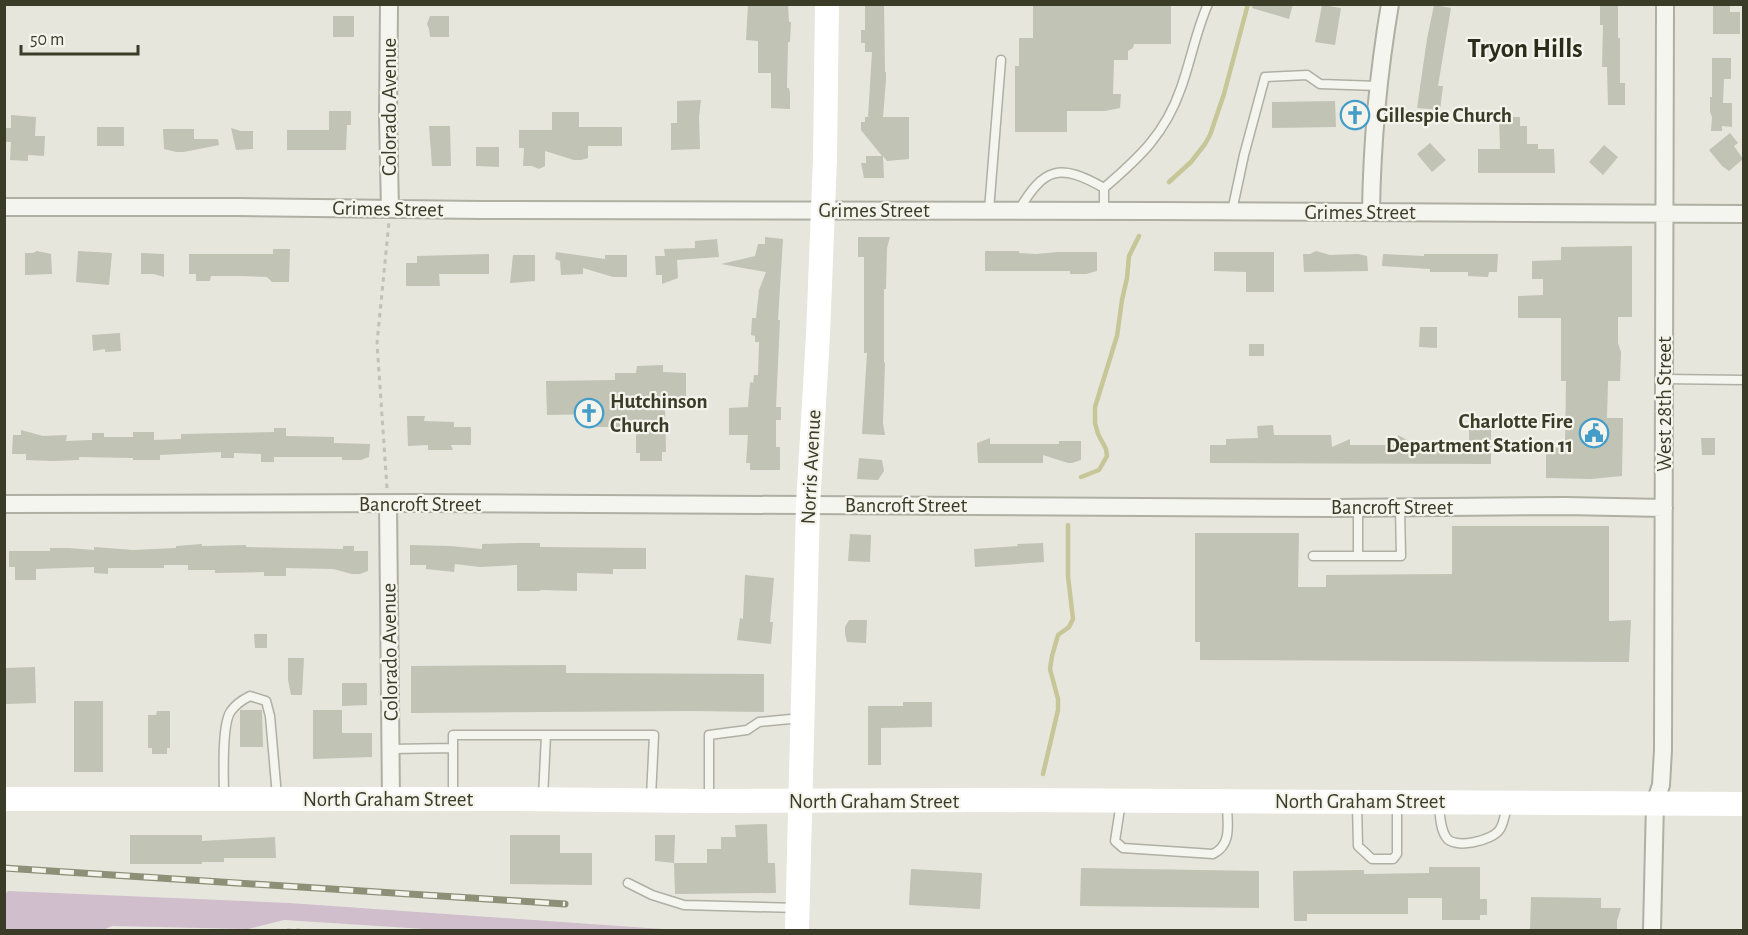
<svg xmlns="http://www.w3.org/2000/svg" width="1748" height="935" viewBox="0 0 1748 935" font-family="'Alegreya Sans',sans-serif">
  <rect width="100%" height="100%" fill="#e6e6dd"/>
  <path fill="#d0becc" d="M8 891 289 903 677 930H441L284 920 248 929 112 926 103 930H5V894Z"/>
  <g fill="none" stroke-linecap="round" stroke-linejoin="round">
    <path stroke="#c6c698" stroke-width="4.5" d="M1169 182 1191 162 1205 144 1210 135 1224 94 1248 4
      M1081 477 1099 470 1107 456 1106 449 1098 434 1095 423V407L1117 336 1122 300 1127 278 1129 256 1139 236
      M1043 774 1058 710V699L1050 669 1052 656 1058 635 1069 627 1073 619 1068 576V525"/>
  </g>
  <path fill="#c1c3b4" d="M748 4H788L789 22H791L790 42H788L787 88H789L790 93V109L771 108V73H758V41L746 40Z
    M865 4H884L885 72H886V79L883 117H909V159L887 161 883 156 884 178H864L861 163H866V156H882L861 130V122H865V117H868L872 52H865V43H861V30H865Z
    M1033 4H1171V44H1134L1133 48 1128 51V60H1114L1113 94H1121L1120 108 1105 111H1067V132H1015V66H1019V38H1033Z
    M1253 4H1293L1289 19 1252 8Z
    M1600 4H1618V38H1620V83H1625V105H1608L1607 67H1602L1603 25H1600Z
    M1713 4H1730V12H1740V34H1713Z
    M1322 5 1341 8 1335 45 1315 42Z
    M1434 5 1451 8 1438 86H1443L1440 110 1417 108 1427 39Z
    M333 16H354V37H333Z
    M430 16H449V37H430L429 29 427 24Z
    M1712 58H1731V79H1724L1723 103H1732V127L1722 126V131H1711L1712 117 1710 112V97H1712Z
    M701 100 699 117 700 149 671 150V123H677V101Z
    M1335 101 1336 127 1272 128V102Z
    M329 111H351V125H347L346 150H287V130H329Z
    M552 112H579V127H622V146H588V158L581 160H574L545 151V166L539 169 532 166H523L524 148H519V130H552Z
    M11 115 36 117 35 136H45L44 156 28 155V161L10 160 11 142H4V128H11Z
    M1499 117H1520V126H1527V144H1538V149H1554L1555 173H1478V149H1500Z
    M429 126H450L451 166H432Z
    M97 127H124V146H97Z
    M231 128 241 131H253V149L236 150Z
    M163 129H194V139H218L219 145 184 152H176L164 149Z
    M1730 133 1738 143 1734 146 1743 159 1729 171 1722 166 1709 150Z
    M1430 143 1446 160 1432 172 1417 154Z
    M1604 145 1618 157 1603 175 1589 162Z
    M476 147H499V167L476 166Z
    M765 237 783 239 778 320H780L776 407H781V420H776V447H780V470H750V463H746L748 435H729V408L748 407 750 382 753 383 754 375H758L759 342H755V336L751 335 752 318H756L759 290 766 272 721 264 755 256 758 244H765Z
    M858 237H890L887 248 886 289H884V362L885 363 883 423 885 435 862 434 867 353H864V257H858Z
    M717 239 719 257 677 260 678 278 662 284V275H656L655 256H665L664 249 695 248V241Z
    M1632 246V317H1618V343L1621 352 1620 381H1608L1607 418H1623L1622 476 1591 479 1546 478V447L1565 448 1566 381H1561V318H1518V296L1543 295V279H1532V261L1561 260V247Z
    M273 249H290L289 282H272L267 277 240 276H211L210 281H196V274H189V254H273Z
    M37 251 51 254 52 274 25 275V253H33Z
    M78 251 112 253 109 285 76 282Z
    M985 251H1019V253L1036 254 1058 252H1097V271L1086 274H1070V271H985Z
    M1316 251 1330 255 1358 254 1367 256 1368 271 1304 272 1303 254H1310Z
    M556 252 605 259V255H627V277H613L583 268V274L561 275 560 261 555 259Z
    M1214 252H1274V292H1246V272L1214 271Z
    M141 253 164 254V277L154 274H141Z
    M489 254V274H439L440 286H406V263H417V256Z
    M1383 254 1424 256V254H1498L1497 272H1489L1488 277 1468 276V272H1430V269L1382 266Z
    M513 255H535V281L510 283Z
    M1420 327H1437V348L1419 347Z
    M120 333 121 351 105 352V349L93 351 92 335Z
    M1249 344H1264V356H1249Z
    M663 365V372L686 373V406H665L666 452H662V461H640V453H636V427H597V414L547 415 546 381 615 380V373H636L637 366Z
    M407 416H425L424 421 454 422V427H471V445H451L453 450H428V445L408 446Z
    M1273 425 1274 435H1331L1332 447 1350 439V445H1398V435L1425 450V445H1469V425H1491V464L1210 463V445H1226V439L1258 438 1257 426Z
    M274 428H286V436L334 437V443L370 444 369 457 361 460H342V457H274V462H261V454L234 453V458H221V452L160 455V460H133V458L79 457V460L53 461 26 460V454H12L13 435H21V430L43 436 67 435 66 441 92 440V433H104V437H133V432H154V440L181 439V434L274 432Z
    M990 438V444H1059V441H1081V460L1072 463H1068L1043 455V463H978L977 443Z
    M1701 438H1715V455H1702Z
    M859 458 882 460 884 471 878 480 857 479Z
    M1452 526H1609V621L1631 620 1629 662 1200 660V642H1195V533H1299L1298 587H1326V575L1452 574Z
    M850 534 871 535 870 562 848 561Z
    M521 543H540V547L646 548V569H613V574L577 573V591L540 590V591H517V565L480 567 455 564 454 572 426 569V565H410V545L450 546 482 549V544Z
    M1043 543 1044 562 975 567 974 549 1018 546 1017 544Z
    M202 544V546L246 545V547L343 549V546H354V551H368V571L360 574H352L333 569 286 568V576H264V572L215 573V570H188V565H164V568H108V574L94 573V567L36 569V580H15V567H9V551H50V548H68L94 550V547L133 550 176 548V546Z
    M745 575 774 578 770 622H773L771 644 737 640 740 618 743 619Z
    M849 620H867L866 643 847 642 845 634V627Z
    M254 634H267V648H255Z
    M288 658H304L302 695H291L288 680Z
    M566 665V673L764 674V712L692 711 411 713V666Z
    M35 667 36 703 6 704 5 668Z
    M342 683H367V705L342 706Z
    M74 701H103V772H74Z
    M903 702H932V727L881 728V765H868V706H903Z
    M240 710H262L263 747H240Z
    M313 710H342V733H372V757L313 759Z
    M157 711H170V748H167V754H152V748H148V715H156Z
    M767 824 768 863H775L776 893 675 894 674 863H707V849H721V837H736L735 825Z
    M130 835H202V841L275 837 276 858H224V862H202V864H130Z
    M510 835H560V853H592V885L510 884Z
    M655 835H675L674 863 655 861Z
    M1429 867H1480V899H1487V915H1480V920H1442V898H1408V914H1307V921H1294L1293 871 1364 870V874L1429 873Z
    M1081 868 1259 871V908L1080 906Z
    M911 869 982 873 980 909 909 905Z
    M1531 897 1601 898V908H1621L1617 921V930H1530Z"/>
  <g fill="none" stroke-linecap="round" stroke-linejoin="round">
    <g stroke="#afb0a3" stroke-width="11">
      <path id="lane" d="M1104 188C1140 157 1165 134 1181 88 1191 60 1196 31 1208 4
        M989 210 1001 60
        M1019 210C1044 167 1060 163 1104 188V211
        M1232 211 1244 155 1265 77 1307 75 1320 84 1378 86
        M1664 379 1744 380
        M1358 508V555
        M1313 556H1401L1400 508
        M391 749 453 748
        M224 797C224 779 221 724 231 711 236 704 242 700 250 696L266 701 270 716 277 796
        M453 797V735H546
        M543 798 546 735H654L651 797
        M709 798V735L747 730 759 722 801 718
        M1121 802 1115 841 1123 848 1213 854C1233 844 1227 823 1227 804
        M1357 805 1358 846 1372 859H1393L1397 854V805
        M1439 805C1440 815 1440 828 1446 837 1453 850 1493 841 1500 829 1504 823 1505 813 1507 806
        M628 883 652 895 684 905 797 908"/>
    </g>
    <g stroke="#afb0a3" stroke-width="20">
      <path id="street" d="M389 4 388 117 390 209
        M4 207H238L480 210 1153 211 1744 214
        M1371 212C1372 140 1378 75 1390 4
        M4 504 420 503 1334 508 1566 506 1664 508
        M388 504 391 799
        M1652 930 1655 803 1661 785 1663 750 1665 4"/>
    </g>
    <path stroke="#c0c1b7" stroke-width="3" stroke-dasharray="4.5 4.5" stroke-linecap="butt" d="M387 488 377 343 389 222
      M287 930H300"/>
    <use href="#lane" stroke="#f4f5ef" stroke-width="8"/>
    <use href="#street" stroke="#f4f5ef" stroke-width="16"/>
    <path stroke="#fff" stroke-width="24" d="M4 799H518L702 801 993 800 1744 804
      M797 930 808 505 818 335 825 158 827 4"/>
    <g stroke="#8d8f77" stroke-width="7">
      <path id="rail" d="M4 868 565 904"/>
    </g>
    <use href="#rail" stroke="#f4f4ec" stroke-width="4.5" stroke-dasharray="14" stroke-linecap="butt"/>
  </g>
  <defs>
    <g id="church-ring" transform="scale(1.5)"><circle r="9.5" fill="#f4f4ec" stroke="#449dc9" stroke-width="1.5"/><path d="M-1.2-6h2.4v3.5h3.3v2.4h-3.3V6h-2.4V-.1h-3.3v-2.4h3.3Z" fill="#449dc9"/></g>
    <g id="civic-ring" transform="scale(1.5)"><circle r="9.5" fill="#f4f4ec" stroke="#449dc9" stroke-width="1.5"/><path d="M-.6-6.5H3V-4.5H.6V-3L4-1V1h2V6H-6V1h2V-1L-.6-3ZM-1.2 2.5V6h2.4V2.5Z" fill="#449dc9"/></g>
  </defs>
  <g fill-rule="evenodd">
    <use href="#church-ring" x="1355" y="115"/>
    <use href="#church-ring" x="589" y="413"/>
    <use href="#civic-ring" x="1594" y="433"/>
  </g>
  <g text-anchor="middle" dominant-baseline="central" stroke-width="4.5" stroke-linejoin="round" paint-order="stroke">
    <g font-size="21" fill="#3a3c27" stroke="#f4f4ec">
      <text transform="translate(389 107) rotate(-90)">Colorado Avenue</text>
      <text transform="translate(388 209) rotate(1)">Grimes Street</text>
      <text x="874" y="210">Grimes Street</text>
      <text x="1360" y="212">Grimes Street</text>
      <text transform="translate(1664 404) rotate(-90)">West 28th Street</text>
      <text transform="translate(811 467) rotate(-87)">Norris Avenue</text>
      <text x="420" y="504">Bancroft Street</text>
      <text x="906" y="505">Bancroft Street</text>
      <text x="1392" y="507">Bancroft Street</text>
      <text transform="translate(390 652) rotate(-91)">Colorado Avenue</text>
      <text x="388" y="799">North Graham Street</text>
      <text x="874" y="801">North Graham Street</text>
      <text x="1360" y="801">North Graham Street</text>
    </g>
    <g font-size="21" font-weight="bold" fill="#3a3c27" stroke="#f4f4ec" text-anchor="start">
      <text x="1376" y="115">Gillespie Church</text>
      <text x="610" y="401">Hutchinson<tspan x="610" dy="24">Church</tspan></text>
      <text x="1573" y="421" text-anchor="end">Charlotte Fire<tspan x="1573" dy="24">Department Station 11</tspan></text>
    </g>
    <g font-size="27" font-weight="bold" fill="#2a2d19" stroke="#f4f4ec">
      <text x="1525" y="48">Tryon Hills</text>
    </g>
  </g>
  <rect width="1748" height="935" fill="none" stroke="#3a3c27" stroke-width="12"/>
  <path d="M21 45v9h117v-9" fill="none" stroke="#3a3c27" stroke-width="3"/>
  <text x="30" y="45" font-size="18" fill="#3a3c27" stroke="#f4f4ec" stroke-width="4.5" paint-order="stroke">50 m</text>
</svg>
